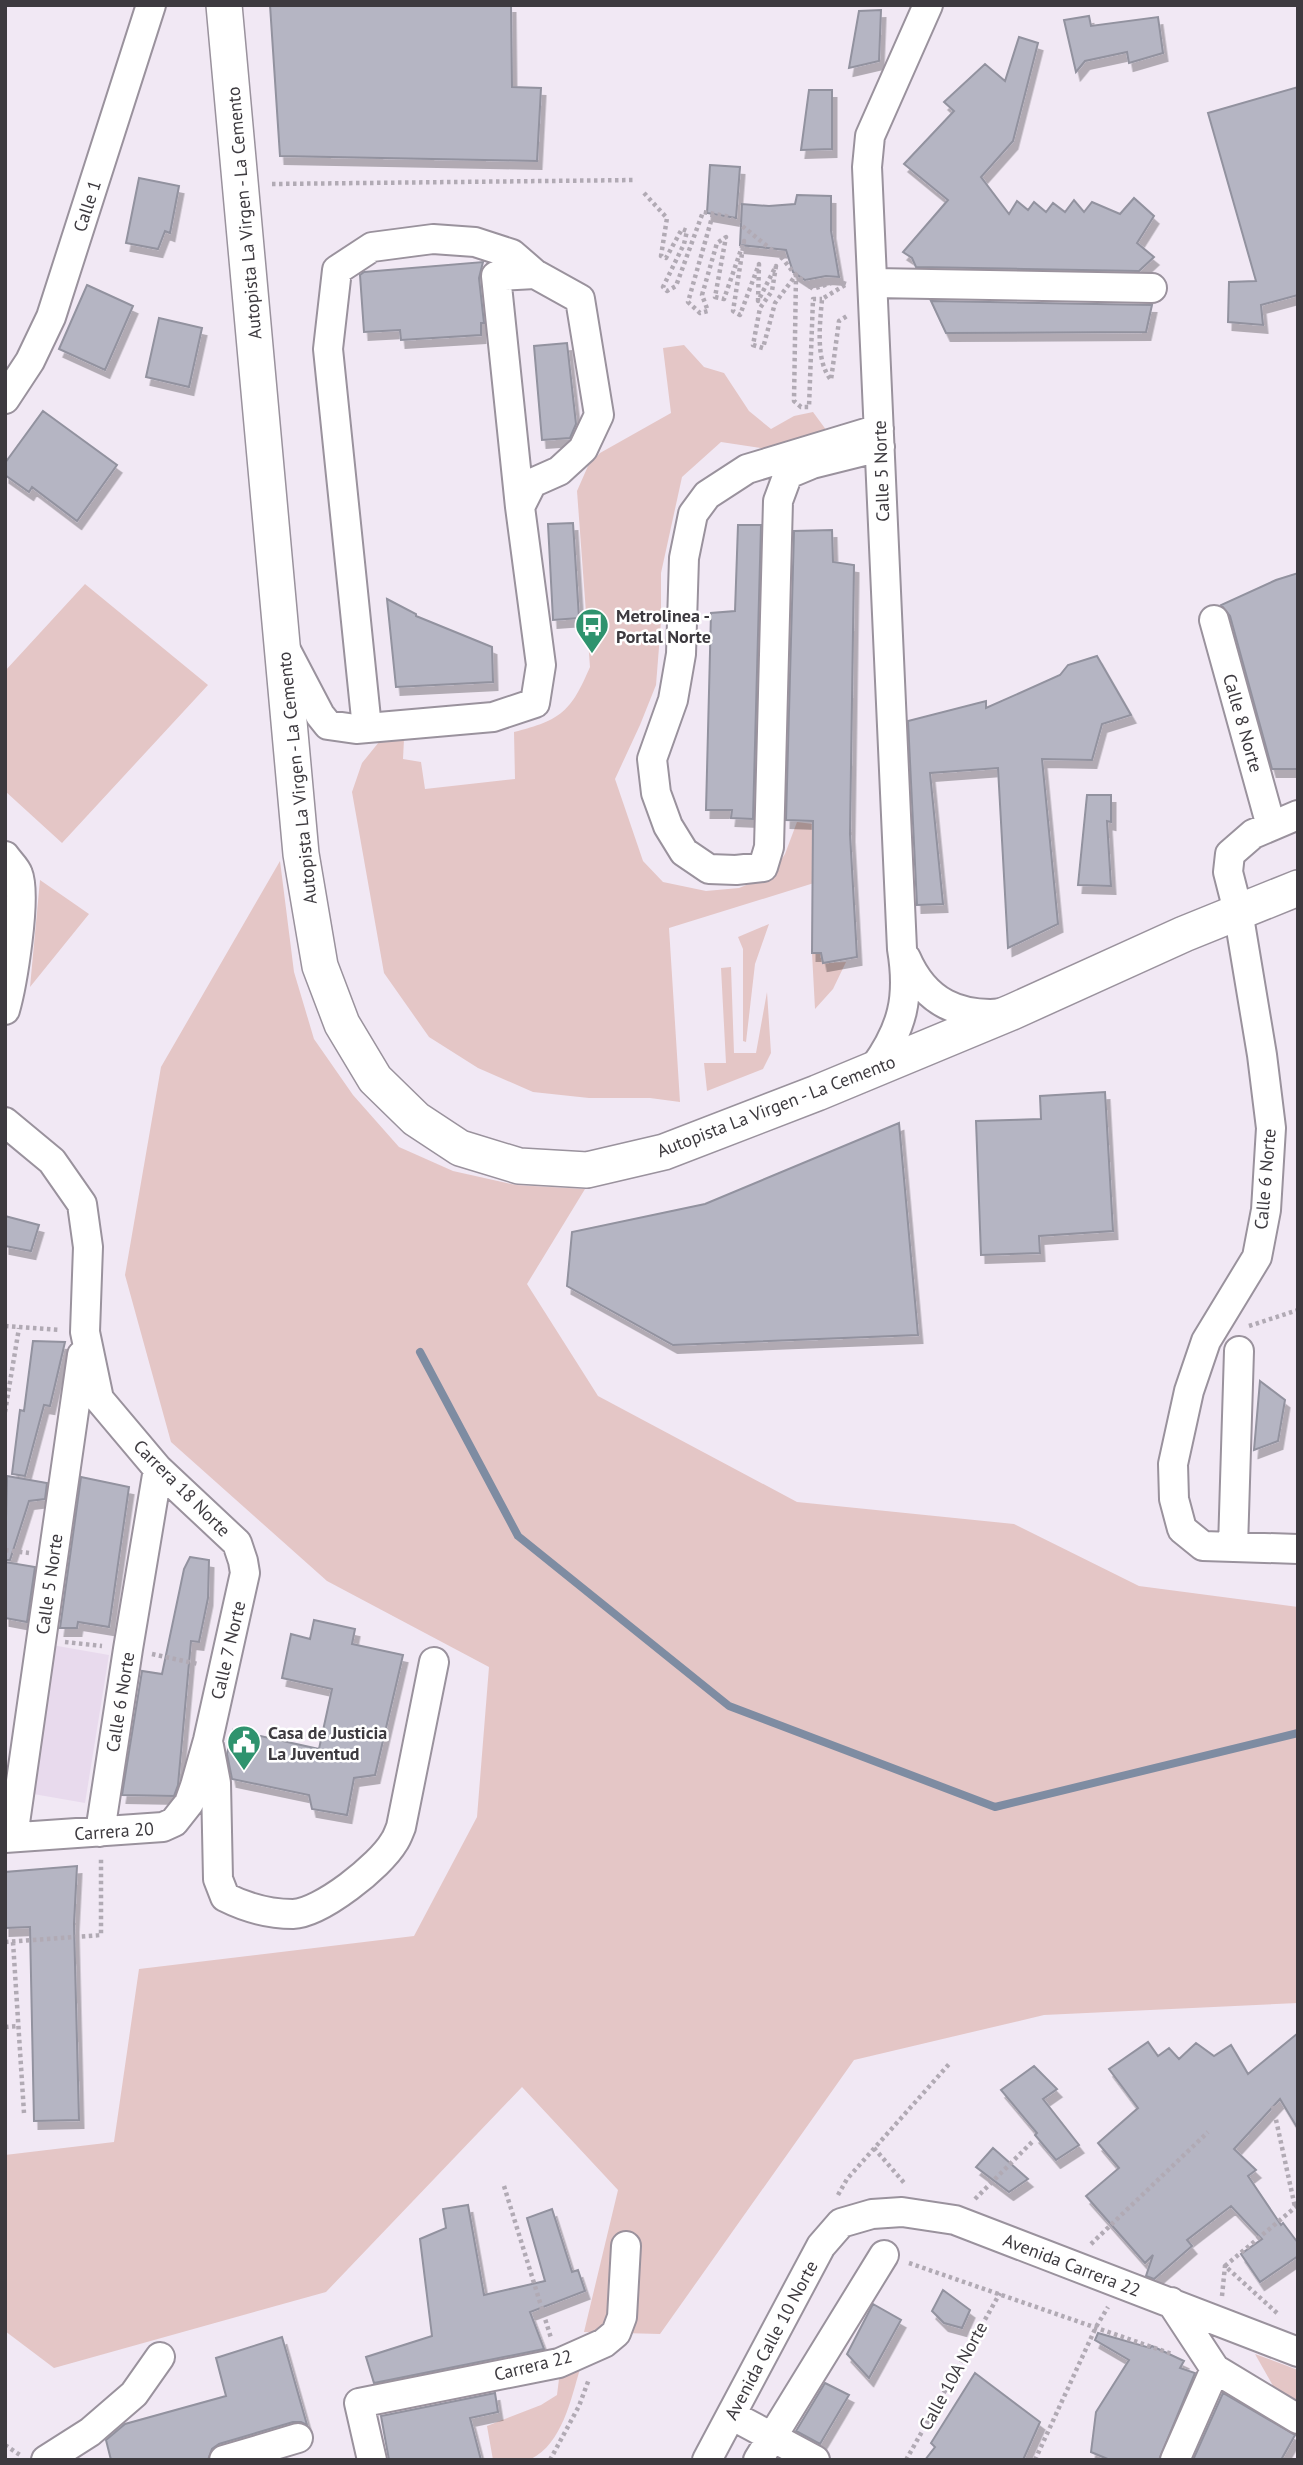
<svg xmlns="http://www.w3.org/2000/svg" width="1303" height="2465" viewBox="0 0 1303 2465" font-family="'PT Sans',sans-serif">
  <defs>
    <filter id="shadow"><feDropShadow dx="4.5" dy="8" stdDeviation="0" flood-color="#0004"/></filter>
  </defs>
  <rect width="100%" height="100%" fill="#f1e8f4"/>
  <path fill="#e8daed" d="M46 1644 109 1655 85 1803 22 1792Z"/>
  <path fill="#e4c6c6" d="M684 345 704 367 724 373 749 411 771 429 794 416 813 412 835 442 774 450 721 442 682 477 661 573V622L656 685 640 725 615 779 643 861 663 882 706 891 739 888 771 875 785 854 797 822 813 824 814 883 669 928 680 1102 650 1098H589L533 1092 478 1068 429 1037 384 973 352 792 362 763 379 742 404 739 403 759 421 762 425 789 515 779 514 732C562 720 571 711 590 667L577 491 588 466 600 453 671 413 663 348Z
    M85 584 208 685 62 843 5 791V671Z
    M280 861 294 972 314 1039 353 1095 399 1147 453 1171 516 1185 585 1189 527 1284 598 1396 797 1502 1014 1524 1139 1586 1298 1607V2003L1044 2015 854 2060 660 2334 584 2332 618 2190 522 2087 326 2292 54 2368 5 2331V2155L114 2142 139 1969 414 1936 477 1817 489 1667 327 1581 171 1442 125 1275 161 1067Z
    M40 880 89 914 30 987Z
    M769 924 755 964 746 1042 743 1041V949L738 937Z
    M812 953H821L824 963 846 962 833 989 815 1009Z
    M731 967 734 1053H756L767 992 771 1053 763 1069 707 1091 704 1063H726L721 968Z
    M1255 2354 1298 2370V2400L1276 2391Z
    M580 2369C571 2399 562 2444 531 2459 522 2463 504 2460 493 2460L487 2426 541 2405 557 2395 560 2371Z"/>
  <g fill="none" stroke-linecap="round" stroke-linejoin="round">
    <path stroke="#7e8ca2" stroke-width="8" d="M420 1352 518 1536 729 1706 995 1807 1298 1733"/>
  </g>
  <path fill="#b5b5c3" stroke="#92929f" stroke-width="2" filter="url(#shadow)" d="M270 5H511L512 87 541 88 537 161 280 156Z
    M881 10 879 61 849 68 859 11Z
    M1089 16 1091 26 1158 17 1163 53 1129 63 1127 52 1085 61 1076 72 1064 20Z
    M1019 37 1038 43 1013 141 981 177 1009 214 1017 201 1028 210 1034 202 1046 212 1053 203 1065 212 1074 200 1084 212 1092 202 1120 214 1134 198 1154 216 1137 243 1154 257 1139 271 916 267 912 258 903 252 948 200 904 164 954 111 944 102 985 64 1005 81Z
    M1298 87V295L1261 305 1263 325 1228 322 1229 282 1256 281 1208 113Z
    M809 90H832V149L801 150Z
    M710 165 740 167 736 218 707 213Z
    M139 178 179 186 170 233 165 231 158 249 126 243Z
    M797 195 831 196V231L839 277 826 276 805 280 793 272 786 250 740 245 742 204 769 206 795 204Z
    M483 262 479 278 484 323H481V335L401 340 400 330 364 332 360 275 364 272Z
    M87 285 133 306 105 370 59 349Z
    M931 301 1152 305 1146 332 946 333Z
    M159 318 202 328 189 387 146 377Z
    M567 343 576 424 570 438 542 440 534 346Z
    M43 411 117 465 77 521 32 487 29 492 5 475V463Z
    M573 523 579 618 553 620 548 524Z
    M738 525H761L753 819 731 818 732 810H706L711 613 735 611Z
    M832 530 833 562 854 565 850 834 857 957 823 963 821 953H812L813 821 786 820 794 531Z
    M1298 573V769H1272L1230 616 1221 605 1276 580Z
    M387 599 416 614V616L492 647 493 682 396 687Z
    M1097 656 1131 715 1102 724 1092 760 1042 759 1058 924 1008 948 998 768 930 773 943 904 917 905 908 721 986 701V708L1060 675 1068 665Z
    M1087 795H1111V822L1107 821 1111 886 1078 885Z
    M1105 1092 1113 1231 1039 1236 1040 1253 981 1255 976 1121 1041 1119 1040 1096Z
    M899 1123 918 1335 673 1345 567 1286 572 1232 705 1204Z
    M5 1216 39 1225 31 1251 5 1246Z
    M33 1341 65 1342 50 1406 44 1405 25 1476 12 1474 20 1410 24 1411Z
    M1260 1381 1285 1400 1278 1441 1254 1450Z
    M7 1476 47 1483 45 1499 29 1501 10 1560H5Z
    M81 1477 129 1487 109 1627 78 1622 77 1628H60Z
    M190 1557 209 1560 208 1598 199 1642 191 1641 178 1785 174 1796 122 1795 142 1671 162 1674 184 1569Z
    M5 1562 35 1567 27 1622 5 1618Z
    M314 1620 355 1629 352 1644 403 1655 375 1775 354 1778 347 1815 312 1809 309 1795 232 1779 227 1754 233 1730 319 1749 332 1689 282 1678 291 1634 310 1639Z
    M77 1866 74 1924 79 2120 34 2121 30 1927 5 1928V1872Z
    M1298 2033V2129L1280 2099 1234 2149 1256 2170 1248 2176 1281 2225 1283 2223 1298 2243V2256L1260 2282 1241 2254 1262 2239 1231 2206 1187 2240 1192 2246 1154 2279 1146 2276 1153 2255 1145 2263 1086 2196 1119 2168 1098 2143 1138 2108 1109 2069 1148 2042 1158 2056 1169 2048 1179 2059 1196 2043 1214 2056 1231 2045 1248 2074Z
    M1034 2066 1057 2089 1043 2099 1079 2145 1056 2160 1035 2135 1037 2133 1001 2090Z
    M993 2148 1028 2179 1009 2192 976 2167Z
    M468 2205 484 2295 545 2281 527 2218 552 2209 572 2272 578 2270 585 2291 530 2312 544 2349 374 2383 366 2357 432 2336 420 2239 446 2228 443 2209Z
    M943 2290 970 2310 962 2328 944 2323 932 2311Z
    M873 2304 901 2320 869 2378 847 2354Z
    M1098 2333 1150 2348 1152 2346 1184 2361 1180 2368 1195 2373 1159 2460H1110L1091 2452 1096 2412 1129 2360 1095 2340Z
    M282 2337 307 2425 301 2422H293L219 2444 212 2449 208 2460H111L106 2440 125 2424 226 2396 216 2358Z
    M975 2373 1040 2422 1023 2460H925L935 2447 931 2443Z
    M825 2383 849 2395 820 2444 796 2431Z
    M495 2393 498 2412 470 2418 481 2460H389L381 2416Z
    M1223 2393 1295 2435 1281 2460H1193Z"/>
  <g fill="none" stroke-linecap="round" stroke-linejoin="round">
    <g stroke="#9a929d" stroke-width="32">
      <path id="minor" d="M874 283 1152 288
        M5 399 30 361 51 317 151 5
        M879 429 747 469 707 495 693 514 684 558 681 654 673 700 652 759 656 793 668 826 684 852 709 869 736 870 763 867 769 847 778 501 788 474 812 464 880 447
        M1214 620 1271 826
        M287 652 320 715 328 725 356 729 493 717 535 703 541 665 520 507 532 483 559 471 583 449 599 415 580 299 535 274 496 276 520 507
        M367 728 328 349 337 270 372 247 433 239 475 242 512 254 535 274
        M1298 815 1253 834 1230 854 1228 872 1238 911 1262 1055 1271 1128 1266 1210 1257 1257 1206 1341 1189 1391 1173 1464 1174 1499 1182 1529 1203 1546 1298 1549
        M5 856C9 862 16 868 18 874 27 896 12 986 5 1010
        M906 958C925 1002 959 1018 1006 1013
        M874 1068C903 1028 910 997 902 949L867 167 870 136 928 5
        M5 1122 52 1161 82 1204 88 1247 85 1332 99 1399 158 1469 237 1543 243 1561 245 1573 208 1740 195 1786 189 1803 174 1822 163 1827 5 1838
        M1233 1547 1239 1351
        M209 1746 216 1783 218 1879 225 1897C247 1908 269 1914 293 1914 321 1913 380 1866 394 1842 397 1838 399 1832 401 1827L434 1662
        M100 1832 128 1649 158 1469
        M13 1837 82 1355
        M1171 2302 1215 2369 1298 2419
        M731 2415 815 2460
        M46 2460 90 2432 134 2394 160 2357
        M224 2460 298 2438
        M372 2460 359 2403 559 2363 604 2343 616 2333 622 2317 626 2246
        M707 2460 821 2246 841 2223 872 2214 902 2212 955 2220 1298 2352
        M758 2460 884 2255
        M1175 2460 1215 2369"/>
    </g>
    <g stroke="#9a929d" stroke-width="38">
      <path id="major" d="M224 5 301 854 320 966 342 1024 375 1079 416 1119 460 1148 519 1166 587 1170 664 1152 817 1093 1012 1012 1184 934 1298 888"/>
    </g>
    <path stroke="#b1aab4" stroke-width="4.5" stroke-dasharray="3.5 3.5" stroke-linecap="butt" d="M272 184 636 180
      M644 193 667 218 661 256 666 258 682 229 687 231 684 244 663 287 667 291 676 286 703 212 726 216 741 225 783 259 793 272 813 289 837 281 846 284
      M713 214 688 302 700 313 708 311 702 295 717 243 726 237 715 297 724 299 744 241 733 311 740 315 759 264 758 301 776 266 772 291 760 308 753 345 763 348 775 303 796 275 794 401 801 407H809L813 299H822
      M845 285 822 299C820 324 815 360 831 380L839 321 847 316
      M5 1326 60 1330
      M1249 1326 1298 1310
      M5 1412 19 1328
      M5 1550 29 1553
      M65 1642 102 1646
      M152 1654 198 1664
      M5 1942 101 1935V1857
      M13 1942 24 2113
      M5 2027 19 2026
      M1273 2106 1295 2207
      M874 2148 906 2185
      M504 2186 551 2338
      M838 2195 847 2179 950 2063
      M975 2199 1032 2142
      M1091 2244 1208 2132
      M909 2263 1172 2354
      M1222 2296 1225 2266
      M1277 2313 1225 2266 1298 2205
      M5 2445 20 2455
      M550 2460 579 2406 589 2379
      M906 2460 1000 2293
      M1035 2460 1096 2327 1108 2307"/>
    <use href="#minor" stroke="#fff" stroke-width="28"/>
    <use href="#major" stroke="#fff" stroke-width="35"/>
  </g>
  <defs>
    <g id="bus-pin" transform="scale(1.75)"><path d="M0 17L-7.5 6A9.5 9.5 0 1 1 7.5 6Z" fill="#2f936e" stroke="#fff"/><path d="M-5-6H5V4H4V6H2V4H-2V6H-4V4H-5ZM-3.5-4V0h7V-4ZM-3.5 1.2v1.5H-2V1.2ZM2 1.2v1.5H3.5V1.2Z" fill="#fff"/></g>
    <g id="civic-pin" transform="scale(1.75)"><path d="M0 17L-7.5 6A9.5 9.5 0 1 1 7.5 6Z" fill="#2f936e" stroke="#fff"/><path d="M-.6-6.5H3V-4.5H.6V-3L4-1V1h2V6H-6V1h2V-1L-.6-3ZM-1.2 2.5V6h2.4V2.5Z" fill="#fff"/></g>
  </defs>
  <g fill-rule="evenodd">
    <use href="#bus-pin" x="592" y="625"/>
    <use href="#civic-pin" x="244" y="1742"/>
  </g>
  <g text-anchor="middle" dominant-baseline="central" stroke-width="5" stroke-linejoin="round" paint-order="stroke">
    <g font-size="18" fill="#3d3a3f" stroke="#fff">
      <text transform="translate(87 206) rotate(-72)">Calle 1</text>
      <text transform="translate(244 213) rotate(-95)">Autopista La Virgen - La Cemento</text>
      <text transform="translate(881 471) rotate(-92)">Calle 5 Norte</text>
      <text transform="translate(1243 723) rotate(74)">Calle 8 Norte</text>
      <text transform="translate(297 778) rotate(-96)">Autopista La Virgen - La Cemento</text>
      <text transform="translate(776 1106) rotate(-21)">Autopista La Virgen - La Cemento</text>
      <text transform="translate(1265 1179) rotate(-85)">Calle 6 Norte</text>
      <text transform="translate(182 1488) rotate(45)">Carrera 18 Norte</text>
      <text transform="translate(49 1584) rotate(-82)">Calle 5 Norte</text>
      <text transform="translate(228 1650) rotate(-77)">Calle 7 Norte</text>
      <text transform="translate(120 1702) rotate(-81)">Calle 6 Norte</text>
      <text transform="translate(114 1831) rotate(-4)">Carrera 20</text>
      <text transform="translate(1072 2265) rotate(21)">Avenida Carrera 22</text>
      <text transform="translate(771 2340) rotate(-62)">Avenida Calle 10 Norte</text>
      <text transform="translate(533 2365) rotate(-14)">Carrera 22</text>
      <text transform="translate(953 2376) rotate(-61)">Calle 10A Norte</text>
    </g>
    <g font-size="18" font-weight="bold" fill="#3d3a3f" stroke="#fff" text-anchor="start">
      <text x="616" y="615">Metrolinea -<tspan x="616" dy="21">Portal Norte</tspan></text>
      <text x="268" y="1732">Casa de Justicia<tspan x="268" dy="21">La Juventud</tspan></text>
    </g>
  </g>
  <rect width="1303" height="2465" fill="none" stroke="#3d3a3f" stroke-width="14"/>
</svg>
